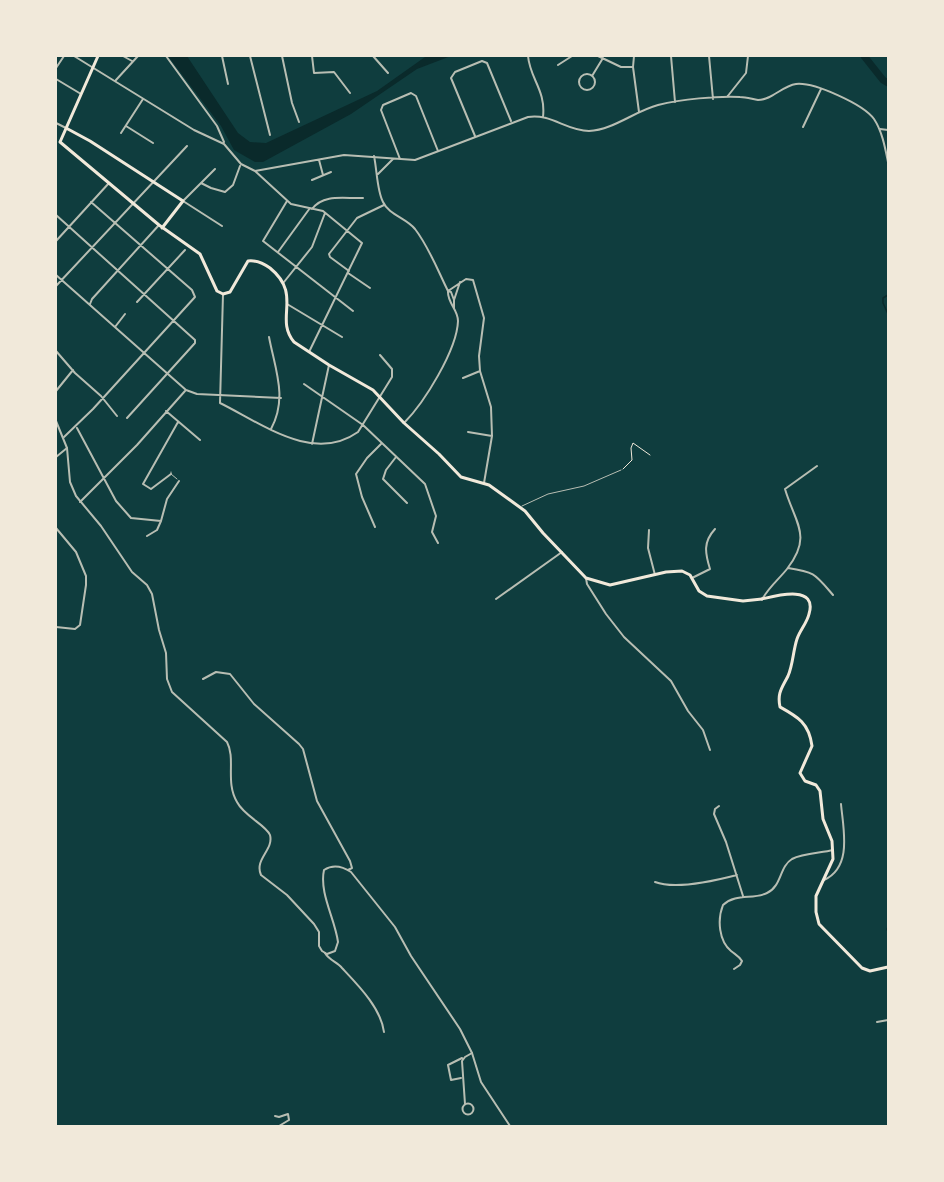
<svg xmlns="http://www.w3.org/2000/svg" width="944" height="1182" viewBox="0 0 944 1182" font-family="Mulish,sans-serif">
  <rect width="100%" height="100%" fill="#0f3d3e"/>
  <path fill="#0a2a2b" d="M168 56H187L238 133 250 142 266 143 377 91 425 57 451 56 417 69 351 114 263 162H255L234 150 221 126Z"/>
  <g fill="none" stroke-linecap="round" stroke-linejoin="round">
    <path stroke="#0a2a2b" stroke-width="1.5" d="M888 295 883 298V303L888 314
      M888 927 887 929 888 932"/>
    <path stroke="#0a2a2b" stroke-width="7" d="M864 56 883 80 888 83"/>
    <path stroke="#f1e9da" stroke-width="1" d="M623 469 632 460 631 448 633 443 650 455"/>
    <path stroke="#b8beb3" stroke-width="1" d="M171 472V474L177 479
      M522 506 548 494 584 486 621 470"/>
    <path stroke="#b8beb3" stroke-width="2" d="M74 56 194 130 224 144 241 164 255 171 344 155 415 160 528 117C550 113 567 131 589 131 613 130 635 111 658 105 682 99 716 96 740 97 746 97 752 99 758 100 772 100 782 86 796 84 814 82 863 104 874 119 882 131 885 147 888 162
      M123 56 132 61
      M166 56 217 126 224 142
      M222 56 228 84
      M250 56 270 135
      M282 56 292 103 299 122
      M312 56 314 73 334 72 350 93
      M373 56 388 73
      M528 56C530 79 546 90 543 117
      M598 56 621 67H633
      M634 56 633 67 639 112
      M671 56 675 102
      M709 56 713 99
      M558 65 572 56
      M579 82a8 8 0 1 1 16 0a8 8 0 1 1-16 0Z
      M592 76 603 58
      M56 79 81 94
      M116 80 138 56
      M727 97 746 73 748 56
      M56 123 66 128
      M126 126 153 143
      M803 127 821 89
      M880 129 888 130
      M121 133 143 99
      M475 136 451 78 455 72 482 61 487 63 511 121
      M374 156C377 170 377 191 383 202 389 215 406 218 415 229 429 247 438 271 448 291L451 292 454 300V308
      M400 159 381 110 383 105 411 93 416 96 438 151
      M319 160 323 175
      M215 169 183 201 222 226
      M255 171 291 204 323 211 362 243 309 352
      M378 174 393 159
      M312 180 331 172
      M201 183 211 188 225 192 233 185 240 166
      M287 201 263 241 353 311
      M312 209C324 193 346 199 363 198
      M56 215 195 340V343L127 418
      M56 241 109 183
      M278 252 310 208
      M349 271 330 257 329 254 357 218 384 205
      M348 273 370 288
      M56 275 186 390 197 394 281 398
      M284 282 312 247 325 213
      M56 286 187 146
      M448 291 466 279 473 280 484 318 479 356 480 371 491 407 492 436 484 483
      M223 294 220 403C261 423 313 464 358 432L392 377V369L380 355
      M454 300 460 282
      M137 302 185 250
      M90 304 92 299 159 225
      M287 304 342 337
      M115 327 125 314
      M269 337C275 369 288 398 271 429
      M56 351 75 373 101 396 117 416
      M463 378 480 371
      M304 384 363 425 425 484 436 516 432 532 438 543
      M56 391 73 370
      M166 411 200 440
      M404 423C424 403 457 350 458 321 458 309 447 303 448 291
      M77 428 116 501 131 518 161 521 167 499 179 481
      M468 432 492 436
      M64 437 93 409 195 297 192 290 91 202
      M312 444 329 365
      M56 457 67 448
      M396 457 386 470 383 479 407 503
      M171 474 151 489 143 484 178 422
      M80 502 137 445 185 391
      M375 527 362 497 356 474 367 458 381 444
      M56 528 76 552 86 576V585L80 625 75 629 56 627
      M649 530 648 548 655 575
      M147 536 157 530 161 521
      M788 568C815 572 815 574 833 595
      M586 578 587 584 606 614 624 637 671 681 688 711 703 730 710 750
      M692 578 710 569C705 553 703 542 715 529
      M763 598C769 587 779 579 787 569 813 536 795 523 785 489L817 466
      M496 599 562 552
      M203 679 216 672 230 674 254 704 299 744 303 749 317 801 350 861 352 868 348 870
      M719 806 715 809 714 814 726 842 743 896
      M824 880C853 867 843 828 841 804
      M655 882C676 890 714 881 737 875
      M325 953C329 960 337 962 342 968 358 985 381 1008 384 1032
      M734 969 740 965 742 961C739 956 736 955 731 951 719 941 717 920 723 905 736 893 753 900 767 893 782 886 779 867 792 859 803 853 821 853 833 850
      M877 1022 888 1020
      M461 1078 451 1080 448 1065 462 1058
      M462.5 1109a5.5 5.5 0 1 1 11 0a5.5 5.5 0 1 1-11 0Z
      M465 1104 462 1061 465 1057 472 1053
      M275 1116 279 1117 288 1114 289 1120 279 1126"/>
    <path stroke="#b8beb3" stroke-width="2" d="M56 68 64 56
      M56 421 67 448 70 482 76 496 101 526 132 572 147 585 152 594 159 630 166 653 167 679 172 692 227 742C236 759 225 782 237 802 244 816 266 825 270 835 274 850 254 859 261 875L287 895 314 924 319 932V946L322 951 327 954 335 951 338 942C335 919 319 893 324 870 333 864 342 866 351 872L395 927 411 956 460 1029 472 1053 481 1082 510 1126"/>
    <path stroke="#f1e9da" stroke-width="3" d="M762 599C775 596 818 584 809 614 807 623 800 630 797 639 793 651 793 665 788 676 782 688 777 693 780 707 798 717 809 723 812 746L800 773 805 781 816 785 820 791 823 819 832 841 833 859 816 896V912L819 924 862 968 870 971 888 967"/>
    <path stroke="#f1e9da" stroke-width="3" d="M98 56 60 142 159 225 200 254 217 291 223 294 230 292 248 261C256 260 263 263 270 268 303 295 274 318 294 342L329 365 373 390 404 423 439 454 461 477 489 485 525 511 543 533 586 578 610 585 666 572 682 571 690 575 699 591 707 596 743 601 762 599
      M66 128 90 141 183 201 162 228"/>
  </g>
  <rect width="944" height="1182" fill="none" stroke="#f1e9da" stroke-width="114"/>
</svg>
